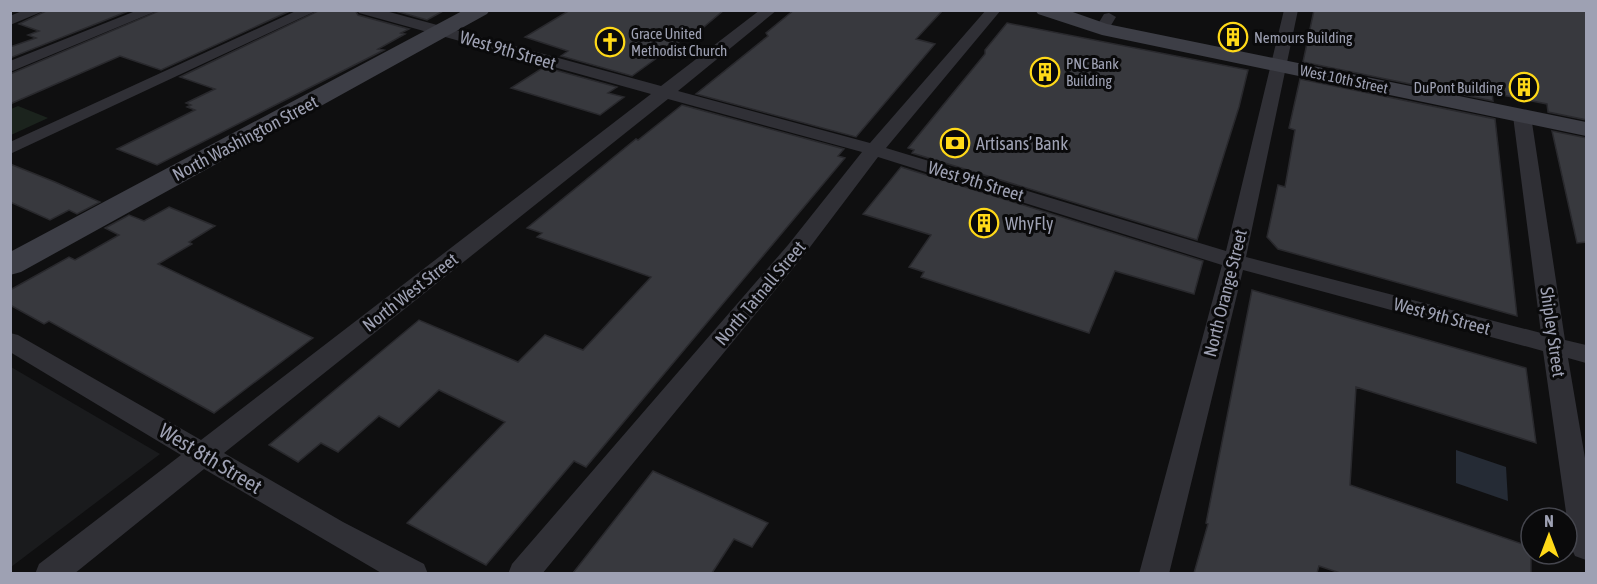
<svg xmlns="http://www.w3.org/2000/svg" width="1597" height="584" viewBox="0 0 1597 584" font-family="'Asap Condensed',sans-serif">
  <rect width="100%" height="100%" fill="#0f0f10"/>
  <path fill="#1a1b1d" d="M11 367 160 454 11 567Z"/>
  <path fill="#1b231d" d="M18 106 48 118 11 135V109Z"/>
  <path fill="#252b35" d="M1456 450 1506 467 1508 501 1456 483Z"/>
  <path fill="#38393e" stroke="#29292d" stroke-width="1.5" d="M48 10H131L10 58V47L36 38 28 35 39 31 19 24Z
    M161 10H292L161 70 120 56 10 104V74Z
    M320 10H355L358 15 409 29 401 33 405 34 378 49 384 50 157 165 117 149 195 110 187 107 191 105 186 103 215 89 180 77Z
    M392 10H445L427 20Z
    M570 10H724L693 36 686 37 632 76 561 56 568 51 525 37Z
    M794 10H943L916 39 935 44 856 137 696 94 768 36 766 33Z
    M1314 10H1587V120L1548 112 1547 104 1492 93 1493 101 1303 62Z
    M1007 23 1248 70 1239 107 1197 240 912 153 914 150 908 148 985 54V50Z
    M544 67 617 87 608 93 624 97 600 115 511 88Z
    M1300 79 1495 119 1517 316 1278 249 1267 237 1278 185 1285 187 1295 130 1289 128Z
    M682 105 844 149 838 156 845 158 586 467 574 461 486 565 407 523 505 422 439 390 399 427 379 416 338 452 321 443 298 462 269 445 419 320 518 362 545 335 583 350 651 277 537 237 542 233 527 228 636 139 638 140Z
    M1552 131 1587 138V242L1577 243Z
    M10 164 55 182 100 202 77 214 69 210 50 220 10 202Z
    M901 167 1203 261 1194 294 1115 271 1089 333 921 277 924 272 909 267 931 235 863 214Z
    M169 207 215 226 189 242 192 244 158 264 313 338 214 413 49 321 44 324 10 305V290L69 257 75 260 119 235 105 228 129 215 144 221Z
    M1252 290 1526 368 1536 443 1356 387 1350 485 1531 547V573H1340L1319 566 1317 573H1194L1208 524 1206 523Z
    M653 471 768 523 752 547 734 539 712 573H573Z"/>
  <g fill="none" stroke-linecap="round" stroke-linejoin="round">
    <path fill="#303036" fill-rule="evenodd" d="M24 10H46L10 25V16Z
      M138 10H159L10 72V61Z
      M298 10H318L10 154V142Z
      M357 10H382L661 86 760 10H777L678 91 870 143 986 10H1001L886 148 1226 251 1284 10H1298L1246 257 1541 333 1513 116 1516 112H1528L1531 116 1565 340 1586 345V363L1568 358 1586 464V560L1575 556 1571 547 1543 351 1243 270 1169 574H1139L1222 265 878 157 804 255 542 574H508L512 564 788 245 862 152 668 99 224 453 343 522 424 564 428 574H383L204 469 74 574H35L39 564 181 455 10 352V333L18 335 201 440 651 94 359 13Z
      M1109 13 1116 17 1107 32H1097L1095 29 1104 14Z"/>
    <path fill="#3d3e46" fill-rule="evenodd" d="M464 10H490L487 14 21 272 10 275V252Z
      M1035 10H1067L1107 24 1586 122V136L1102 35 1038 14Z"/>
  </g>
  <defs>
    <g id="building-ring" transform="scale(1.5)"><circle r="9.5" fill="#0a0a0b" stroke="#ffd918" stroke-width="1.5"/><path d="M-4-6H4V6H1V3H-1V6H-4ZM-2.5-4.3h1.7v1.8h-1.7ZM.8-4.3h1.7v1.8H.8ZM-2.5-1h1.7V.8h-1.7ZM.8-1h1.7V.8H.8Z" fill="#ffd918"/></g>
    <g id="church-ring" transform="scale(1.5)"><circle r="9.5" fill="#0a0a0b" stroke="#ffd918" stroke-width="1.5"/><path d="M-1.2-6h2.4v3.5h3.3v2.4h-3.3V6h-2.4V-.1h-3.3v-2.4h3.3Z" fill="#ffd918"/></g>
    <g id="bank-ring" transform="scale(1.5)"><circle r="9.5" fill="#0a0a0b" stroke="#ffd918" stroke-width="1.5"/><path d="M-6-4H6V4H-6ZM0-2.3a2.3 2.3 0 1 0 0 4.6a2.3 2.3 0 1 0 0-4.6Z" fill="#ffd918"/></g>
  </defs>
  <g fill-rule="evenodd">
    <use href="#building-ring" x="1233" y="37"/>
    <use href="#church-ring" x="610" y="42"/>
    <use href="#building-ring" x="1045" y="72"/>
    <use href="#building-ring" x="1524" y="87"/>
    <use href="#bank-ring" x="955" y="143"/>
    <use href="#building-ring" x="984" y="223"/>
  </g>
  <g text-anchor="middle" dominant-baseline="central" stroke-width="6" stroke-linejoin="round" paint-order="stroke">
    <g font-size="15" fill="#9ea1b3" stroke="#0a0a0b" text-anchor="start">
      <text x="631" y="33">Grace United<tspan x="631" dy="17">Methodist Church</tspan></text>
      <text x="1254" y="37">Nemours Building</text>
      <text x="1066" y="63">PNC Bank<tspan x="1066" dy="17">Building</tspan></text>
      <text x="1503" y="87" text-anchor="end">DuPont Building</text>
    </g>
    <g font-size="15" fill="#9ea1b3" stroke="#0a0a0b">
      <text transform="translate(1344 79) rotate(12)">West 10th Street</text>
    </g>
    <g font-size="18" fill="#9ea1b3" stroke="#0a0a0b">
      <text transform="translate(508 50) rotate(16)">West 9th Street</text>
      <text transform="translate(245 138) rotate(-28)">North Washington Street</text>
      <text transform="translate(976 181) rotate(17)">West 9th Street</text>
      <text transform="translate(410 292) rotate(-38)">North West Street</text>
      <text transform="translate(760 293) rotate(-50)">North Tatnall Street</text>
      <text transform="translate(1225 293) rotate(-76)">North Orange Street</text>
      <text transform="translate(1442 316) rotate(15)">West 9th Street</text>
      <text transform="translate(1553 332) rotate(82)">Shipley Street</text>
    </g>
    <g font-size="18" fill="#9ea1b3" stroke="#0a0a0b" text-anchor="start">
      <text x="976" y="143">Artisans’ Bank</text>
      <text x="1005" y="223">WhyFly</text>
    </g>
    <g font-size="21" fill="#9ea1b3" stroke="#0a0a0b">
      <text transform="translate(211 458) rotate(31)">West 8th Street</text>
    </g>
  </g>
  <rect width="1597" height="584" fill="none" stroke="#9ea1b3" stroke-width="24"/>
  <g transform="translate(1549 536)"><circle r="28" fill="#0a0a0b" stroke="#45464e" stroke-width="1.5"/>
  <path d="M0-4.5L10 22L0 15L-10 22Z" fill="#ffd918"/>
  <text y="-9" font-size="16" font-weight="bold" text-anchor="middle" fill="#9ea1b3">N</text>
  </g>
</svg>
